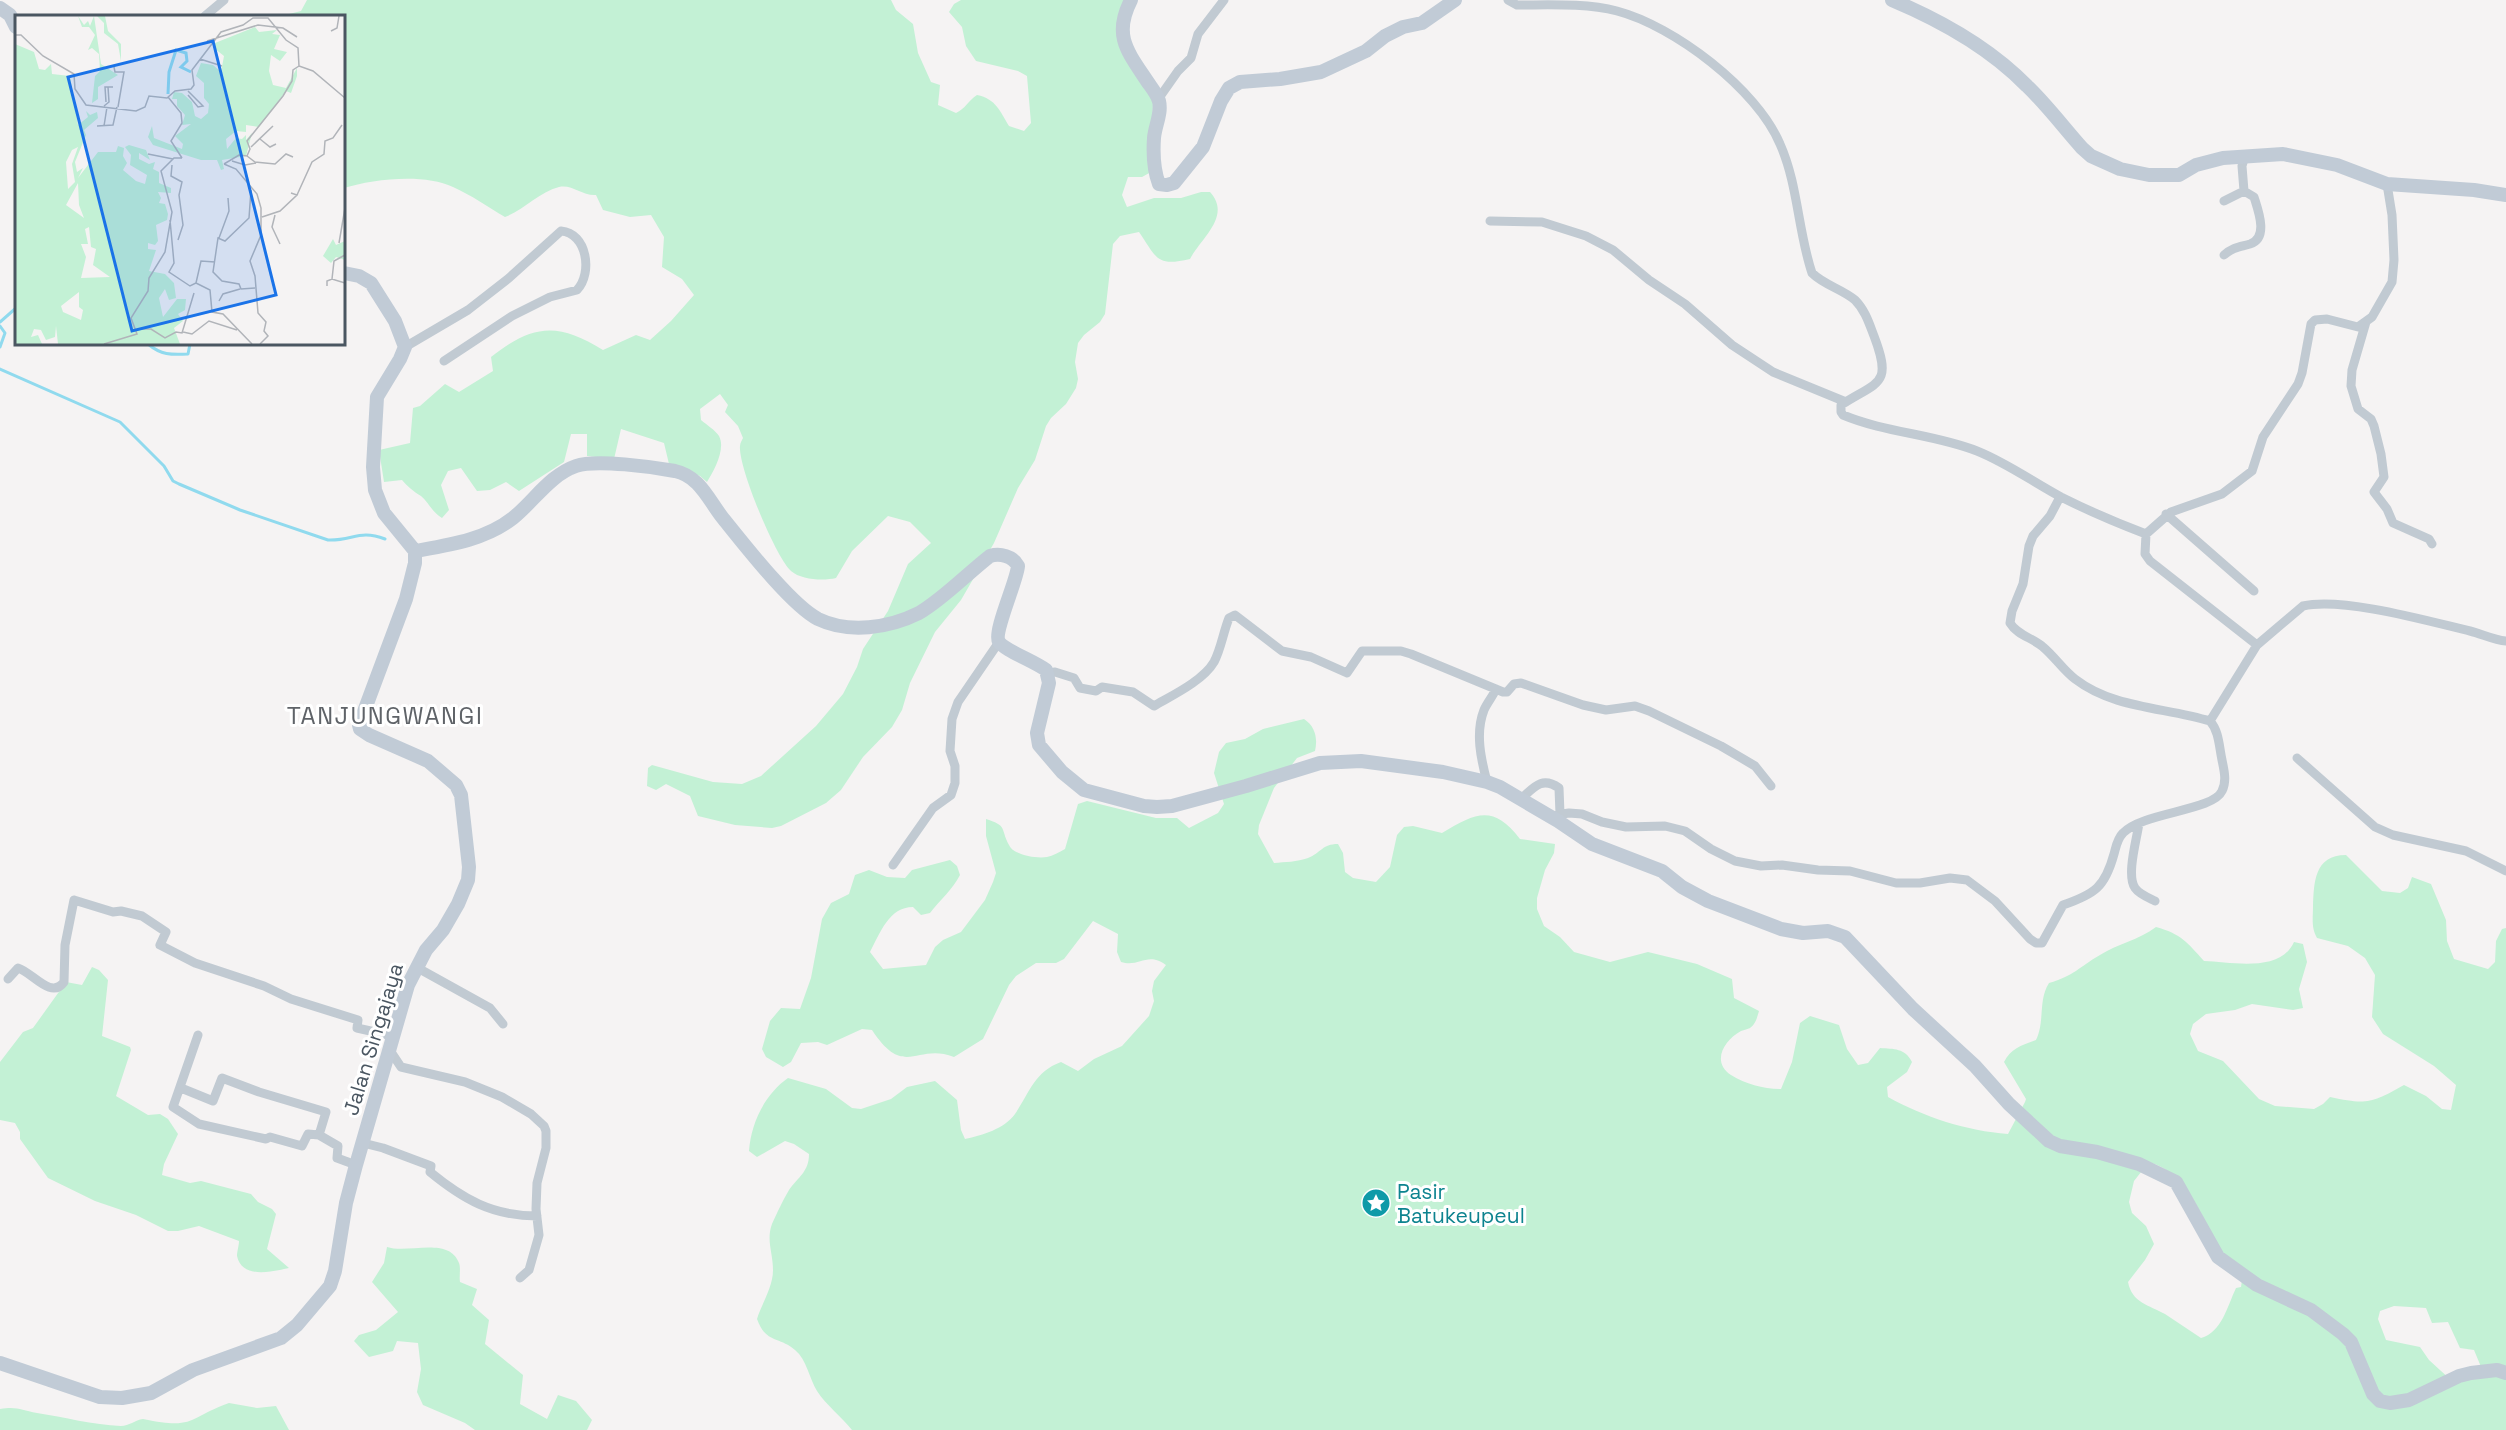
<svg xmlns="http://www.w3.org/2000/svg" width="2506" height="1430" viewBox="0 0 2506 1430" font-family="'Space Grotesk',sans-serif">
  <rect width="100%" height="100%" fill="#f5f3f3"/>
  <path fill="#c3f1d5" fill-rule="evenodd" d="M307 0H891L896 10 913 24 918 53 931 82 940 85 938 105 956 113C965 109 968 101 977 95 996 99 1000 111 1009 126L1024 131 1031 123 1027 76 1018 71 976 61 966 46 962 27 949 12 954 4 961 0H1126L1117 25 1153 102 1151 172 1142 177H1128L1122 195 1127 207 1154 198H1181L1201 192H1210C1232 216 1201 238 1190 259 1156 267 1157 258 1139 232L1120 236 1113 244 1105 314 1100 322 1084 335 1078 343 1075 362 1078 379 1076 388 1066 404 1051 418 1046 426 1035 460 1018 488 994 543 961 600 935 632 910 683 902 710 892 727 863 757 841 790 826 803 781 826 772 828 735 825 698 816 690 796 666 784 656 790 647 786 648 768 652 765 713 782 742 784 761 776 816 726 843 694 857 667 863 649 888 611 908 564 931 543 910 522 888 516 852 551 836 578C824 581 801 580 791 571 776 558 738 467 740 446 740 443 742 440 743 438L738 426 725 412 728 405 720 394 700 409 701 420C707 425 715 430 719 436 726 449 714 471 707 482L700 476 669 464 664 443 621 429 614 459 587 456V434H571L564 462 519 491 506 482 490 490 477 491 461 468 448 471 441 485 449 510 442 518C432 512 429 503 421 496 413 491 408 487 402 480L384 482 379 450 410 443 413 408 420 406 445 384 459 392 493 371 491 357C533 324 558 322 603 350L636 335 650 340 671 321 694 295 682 279 662 267 664 237 651 215 630 217 603 210 596 195C582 196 572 184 559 187 539 192 524 210 505 217 488 207 471 195 453 187 424 173 373 179 344 188V16H281L301 11Z
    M1304 719C1315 726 1318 738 1315 751L1297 758 1274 788 1259 825 1258 834 1274 863C1285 862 1297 862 1308 858 1321 853 1322 844 1338 844L1343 853 1345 872 1353 878 1376 882 1390 867 1397 835 1404 827 1413 826 1442 833C1476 813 1493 804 1520 839L1555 844 1554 853 1545 870 1537 898V909L1544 926 1560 937 1574 952 1610 962 1648 952 1697 964 1732 979 1734 998 1759 1011C1757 1017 1756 1024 1750 1028 1750 1028 1742 1031 1741 1031 1724 1040 1711 1062 1731 1075 1746 1084 1763 1089 1781 1089L1792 1062 1800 1023 1810 1016 1839 1025 1847 1049 1858 1065 1868 1063 1880 1048C1894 1049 1905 1048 1912 1062L1907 1072 1887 1087 1888 1097C1924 1117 1967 1131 2008 1134L2025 1102 2026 1099 2004 1062C2011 1048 2022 1045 2036 1040 2045 1022 2038 1000 2049 983 2074 976 2079 967 2100 955 2117 944 2139 940 2156 927 2181 934 2187 942 2204 961 2232 962 2280 973 2294 942L2303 944 2307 962 2299 989 2303 1008 2293 1010 2252 1004 2235 1010 2206 1014 2193 1024 2190 1034 2198 1051 2223 1061 2259 1099 2275 1106 2314 1109 2323 1104 2330 1097C2367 1105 2372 1103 2404 1085L2426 1096 2442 1109 2451 1110 2456 1085 2434 1066 2383 1034 2372 1017 2375 975 2365 958 2348 946 2317 938C2311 927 2313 919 2313 906 2314 883 2314 855 2346 855L2382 891 2400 893 2408 888 2412 877 2431 884 2446 920 2447 941 2454 959 2488 969 2495 962 2496 941 2502 929 2506 928V1430H852C842 1417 826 1405 817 1391 809 1378 807 1360 795 1350 779 1336 766 1344 757 1319 762 1303 773 1287 773 1270 773 1253 766 1240 772 1224 777 1213 783 1200 789 1190 798 1177 809 1172 809 1154L794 1144 785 1141 757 1157 749 1151C751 1123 765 1094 788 1078L826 1089 852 1108 861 1109 891 1099 907 1087 935 1081 957 1100 961 1130 965 1139C983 1135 1004 1129 1015 1114 1030 1092 1034 1072 1061 1062L1078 1071 1094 1059 1122 1046 1149 1016 1154 1001 1152 991 1154 981 1166 965C1147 951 1139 968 1121 962L1117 952 1118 934 1093 921 1064 959 1056 963H1036L1016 976 1009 985 983 1039 954 1057C916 1042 905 1080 872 1030L862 1029 827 1045 818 1042 801 1043 791 1062 783 1067 766 1057 762 1049 770 1021 781 1008 800 1009 811 978 822 919 831 903 849 894 855 875 869 870 887 877 905 878 912 870 950 860 957 866 960 875C953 889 940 900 930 913L921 915 913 907C889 907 880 933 870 952L883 969 926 965 935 947 943 940 961 932 985 900 993 882 996 873 986 836V819C1008 826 1000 828 1009 845 1013 855 1037 859 1047 857 1053 856 1059 852 1065 849L1078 804 1087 801 1156 818H1177L1189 828 1218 813 1224 804 1214 773 1219 752 1226 743 1245 739 1263 729ZM2149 1162C2192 1174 2202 1224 2226 1258 2230 1264 2237 1268 2243 1273L2241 1287 2236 1288C2227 1307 2222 1332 2201 1338 2189 1330 2177 1322 2165 1314 2149 1305 2132 1303 2128 1282L2145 1260 2154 1244 2146 1226 2132 1213 2129 1202 2134 1181ZM2394 1306 2426 1308 2432 1323 2448 1322 2460 1348 2474 1350 2484 1374 2452 1381 2429 1360 2420 1347 2386 1340 2378 1319 2380 1311Z
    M92 967 99 970 108 980 102 1036 130 1047 131 1050 116 1096 148 1115 160 1114 168 1119 178 1134 164 1164 162 1175 190 1183 201 1181 251 1194 258 1202 272 1209 276 1214 267 1249 289 1268C274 1271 242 1280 237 1256 237 1252 239 1245 239 1241L199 1226 178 1231H168L136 1215 95 1201 48 1178 20 1139V1132L15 1123 0 1120V1062L23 1032 33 1028 66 982 82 985Z
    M387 1247C408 1254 449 1236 459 1263 461 1268 459 1277 460 1282L477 1289 472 1305 489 1320 485 1344 523 1375 520 1404 547 1419 558 1395 576 1401 592 1420 587 1430H475L465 1423 423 1405 417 1392 421 1369 418 1343 397 1341 393 1351 369 1357 354 1341 359 1335 376 1330 398 1312 372 1282 384 1263Z
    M229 1403 257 1408 276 1406 289 1430H0V1409C17 1406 21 1410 37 1413 64 1417 93 1425 121 1426 129 1426 135 1420 143 1419 196 1430 187 1418 229 1403Z"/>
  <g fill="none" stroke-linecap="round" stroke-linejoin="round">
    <path stroke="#90daee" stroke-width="3" d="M0 322 16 308
      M0 326 5 333 0 347
      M148 344C161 355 171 355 188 354L190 344
      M0 369 120 422 164 466 173 481 179 484 240 510 328 540C353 541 359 529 385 539"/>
    <path stroke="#c1cad2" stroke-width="9" d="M1508 0 1517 5C1549 5 1586 3 1617 11 1674 26 1757 89 1780 144 1798 184 1798 232 1812 273 1824 285 1842 289 1855 300 1865 310 1869 323 1874 336 1893 386 1878 381 1841 405V412L1843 415C1886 433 1934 434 1977 451 2007 463 2033 482 2061 497 2089 511 2117 523 2146 534L2171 512 2222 494 2252 471 2263 437 2298 384 2302 373 2311 324 2315 320 2327 319 2358 327 2372 317 2392 282 2394 260 2392 215 2387 184
      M205 16 224 0
      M1159 98 1178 71 1191 58 1198 34 1224 0
      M2224 201 2244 191 2242 166 2245 155
      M1490 221 1542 222 1586 236 1613 250 1649 280 1685 304 1732 345 1773 372 1846 402
      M2224 255C2233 247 2239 247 2250 244 2269 238 2258 210 2254 197L2244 191
      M2366 322 2352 370 2351 386 2358 409 2371 419 2374 426 2381 454 2384 477 2374 492 2387 509 2393 523 2429 539 2432 544
      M405 347 468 310 509 278 561 231C587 233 593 273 577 290L550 297 512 316 444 361
      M2166 514 2254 591
      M2146 534 2145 554 2150 561 2257 645
      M1048 673 1055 672 1074 678 1080 688 1096 691 1102 687 1133 692 1154 706C1171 696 1203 681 1214 662 1221 649 1223 633 1229 618L1235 615 1282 651 1311 657 1347 673 1362 651H1401L1411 654 1503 692H1507L1514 684 1521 683 1583 705 1606 710 1635 706 1649 711 1721 746 1755 766 1771 786
      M2210 721 2257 645 2303 606C2343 597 2428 621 2470 631 2482 634 2494 640 2506 641
      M2297 758 2375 827 2393 835 2466 851 2506 871
      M1487 782C1481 759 1475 733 1484 710 1487 703 1493 696 1496 689
      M1521 799C1534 787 1542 776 1559 788L1560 814
      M1550 816 1569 813 1582 814 1602 822 1626 827 1665 826 1685 831 1711 849 1735 861 1761 866 1782 865 1818 870 1850 871 1896 883H1920L1950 878 1967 880 1995 901 2030 939 2036 943H2042L2063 905C2095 894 2105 887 2114 854 2116 847 2117 839 2123 833 2143 812 2213 811 2222 791 2227 781 2224 770 2222 760 2219 746 2219 731 2210 721 2165 707 2114 709 2075 679 2063 670 2055 657 2043 647 2033 638 2017 635 2010 623L2012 611 2023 584 2029 546 2033 536 2050 516 2060 497
      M2139 823C2137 839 2126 875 2135 888 2139 894 2149 898 2155 901
      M893 865 933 808 951 795 955 783V766L950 751 952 719 958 702 999 642
      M416 967 490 1008 503 1024
      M8 979 18 968C32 972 51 1000 64 982L65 945 74 900 113 912 121 911 142 916 166 932 160 945 195 963 264 986 291 999 358 1020 357 1028 393 1036
      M198 1035 173 1107 199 1124 266 1139 270 1137 302 1146 308 1134 319 1135 338 1146 337 1158 356 1165
      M389 1049 401 1067 465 1082 502 1097 531 1114 544 1126 546 1131V1148L537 1183 536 1209 539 1235 529 1270 520 1278
      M181 1088 213 1101 222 1078 259 1092 326 1112 319 1135
      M363 1143 383 1148 431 1166 430 1172C463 1199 492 1216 537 1216"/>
    <path stroke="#c1cbd6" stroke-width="14" d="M1131 0C1113 35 1127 51 1147 81 1151 87 1157 94 1159 101 1162 113 1155 126 1154 138 1153 153 1154 171 1159 184L1167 185 1174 183 1203 147 1221 101 1229 88 1240 82 1280 79 1321 72 1366 51 1385 36 1403 27 1422 23 1455 0
      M1892 0C1942 21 1989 47 2027 86 2047 105 2064 128 2082 148L2091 156 2120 169 2149 175H2179L2196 165 2223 158 2283 154 2337 165 2387 184 2474 190 2506 195
      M0 8 10 15 16 27
      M415 551C449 545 485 540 513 518 534 501 550 475 576 466 596 459 653 467 675 471 699 476 708 499 722 517 743 543 791 605 818 619 849 634 889 628 919 613 942 600 968 573 990 556 1000 553 1013 556 1018 566 1017 581 993 632 999 642 1004 650 1036 662 1046 670L1049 683 1037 733 1039 745 1062 772 1084 790 1144 806 1157 807 1172 806 1246 786 1320 763 1361 761 1443 772 1487 782 1500 787 1558 821 1592 844 1662 871 1682 887 1708 901 1781 929 1803 933 1828 931 1845 937 1913 1009 1975 1066 2009 1104 2049 1141 2060 1146 2097 1152 2139 1164 2176 1182 2218 1257 2257 1285 2311 1310 2343 1334 2351 1342 2373 1394 2380 1401 2390 1403 2409 1400 2459 1376 2471 1373 2497 1370 2506 1373
      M0 1363 100 1397 122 1398 151 1393 193 1370 281 1338 297 1325 330 1286 335 1271 346 1203 356 1165 408 985 426 950 443 930 458 904 468 880 469 867 461 795 456 785 428 761 369 735 360 729 359 725 406 599 415 563V551L384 513 375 490 373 467 377 397 400 359 405 347 395 321 371 283 359 276 344 273"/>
  </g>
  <defs>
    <g id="sight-disc" transform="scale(1.5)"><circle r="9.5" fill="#0f9aa8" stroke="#fff"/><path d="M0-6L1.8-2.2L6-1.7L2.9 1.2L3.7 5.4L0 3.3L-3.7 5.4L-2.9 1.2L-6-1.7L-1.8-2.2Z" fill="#fff"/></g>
  </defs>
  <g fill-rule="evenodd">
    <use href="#sight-disc" x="1376" y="1203"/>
  </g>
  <g text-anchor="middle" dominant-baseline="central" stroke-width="6" stroke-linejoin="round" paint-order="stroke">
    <g font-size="21" fill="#4a5661" stroke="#fff">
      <text transform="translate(373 1039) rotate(-73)">Jalan Singajaya</text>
    </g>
    <g font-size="21" fill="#0d838f" stroke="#fff" text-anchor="start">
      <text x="1397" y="1191">Pasir<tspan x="1397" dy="24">Batukeupeul</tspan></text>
    </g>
    <g font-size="24" letter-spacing="1.5" fill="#5f6368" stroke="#fff">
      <text x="385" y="715">TANJUNGWANGI</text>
    </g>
  </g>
  <g transform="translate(15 15)">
    <rect width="330" height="330" fill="#f5f3f3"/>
    <path d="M63 1 69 10 73 6 75 11 79 1 86 49 103 60 83 72V84L77 88 80 61 85 56 84 39 77 33 73 35 80 20 74 12H67ZM82 1H90L93 16 106 29V46L103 29 89 18V8ZM240 12 244 17 262 15 257 19 265 20 259 34 272 37 265 46 256 40 254 56 258 70 271 73 282 53V61L276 78 271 76 244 112 231 110V117L221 116 211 124 212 134 221 123 227 124 231 120V125L237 118 231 141 207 145 209 154 206 155 202 145H186L138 130 133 122 137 111 139 123 167 134 168 129 160 121 176 109 167 110 170 100 162 91V84H157L159 77 167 78 177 87 180 101 186 104 193 98 194 89 189 83V68L181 61 186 48 198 50 206 57 209 41 199 33 200 28ZM0 29 19 37 24 54 30 55 36 49 37 59 55 61 63 110 73 102 71 96 75 100 82 97 83 103 69 115 71 120 60 147 62 157 68 153 63 163 83 137H101L103 131 109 133 108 141 112 148 108 155 121 166 130 169 132 160 115 150 116 140 110 132 114 130 131 135 135 145 124 138V144L134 149 140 147 138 154 144 157V168L156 173V178L143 177 146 183 144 188 150 189 153 199 152 205 141 210 143 226 140 230 133 228V234L141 235 134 256 150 259 159 268 161 283 154 285 150 274 144 283 148 302 162 284H171L170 295 163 299 168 306 159 313 165 329H43L41 311 40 322 31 325 26 315 19 314 16 322 23 320 27 329H0ZM63 132 57 149 60 167 53 174 51 147 57 135ZM63 168 64 190 69 203 51 190ZM74 212 76 232 81 234 78 250 95 262 66 263 71 242 66 229H73L70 214ZM64 277V292L68 295 66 305 48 297 46 291ZM318 224 321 230 330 226V245L321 242 316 248 308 241Z" fill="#c3f1d5" fill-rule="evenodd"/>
    <path fill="none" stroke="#90daee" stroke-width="3" d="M153 79 154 57 161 35 171 38 172 46 166 52 176 57"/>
    <path fill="none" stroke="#b1b4b9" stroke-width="1.5" d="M316 16 322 13 324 1M0 20H6L28 41 59 59 60 74 71 90 121 96 130 92 134 81 152 83 160 76 176 74 179 70 177 55 206 17 228 10 238 3H253L271 25 283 33 284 51 298 56 330 83M192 26 243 10 268 13 282 22M185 44 207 51M99 52 100 57H109L103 92M173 80 183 92 188 91 173 76M153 82 166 98 167 108 156 126 167 143M91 87 90 72H98M89 91 94 87 93 72M82 111 98 110 102 92M89 111 92 92M245 124 255 132 261 129M236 132 258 111M133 139 158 144M232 141 240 147 260 149 271 139 278 142M217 146 230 150 241 148M209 149 221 154 242 179 246 193V220L235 246 240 261 243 298 251 307 249 316 253 321 245 329M209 149 224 140 232 141 235 134 232 126 268 81 277 66 278 55 284 51M157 150 156 161 167 167 164 180 168 210 163 225M236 175 234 203 210 226 203 223 198 257 207 266 224 269 226 274 240 273M282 180 297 147 309 139 310 126 318 123 327 110M260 200 257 212 265 229M247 202 265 196 282 180 276 178M155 205 159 248 154 257 175 271 181 268 186 246 200 247M204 223 214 196 213 183M324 228 330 193M317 264 319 246 330 240M181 268 195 275 197 297 208 299 237 329M312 271V266L317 264 330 268M204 286 208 279 225 274M122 314H136L150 323 161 317 167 318 179 278M168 317 177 319 194 306 222 315M89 329 122 319 116 303 133 276 134 263 150 237 157 197 146 156 159 143H167"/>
    <path fill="#1a73e8" fill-opacity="0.15" stroke="#1a73e8" stroke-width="3" d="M198 26 261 280 117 316 53 62Z"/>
    <rect width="330" height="330" fill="none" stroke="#4a5661" stroke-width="3"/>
  </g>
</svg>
